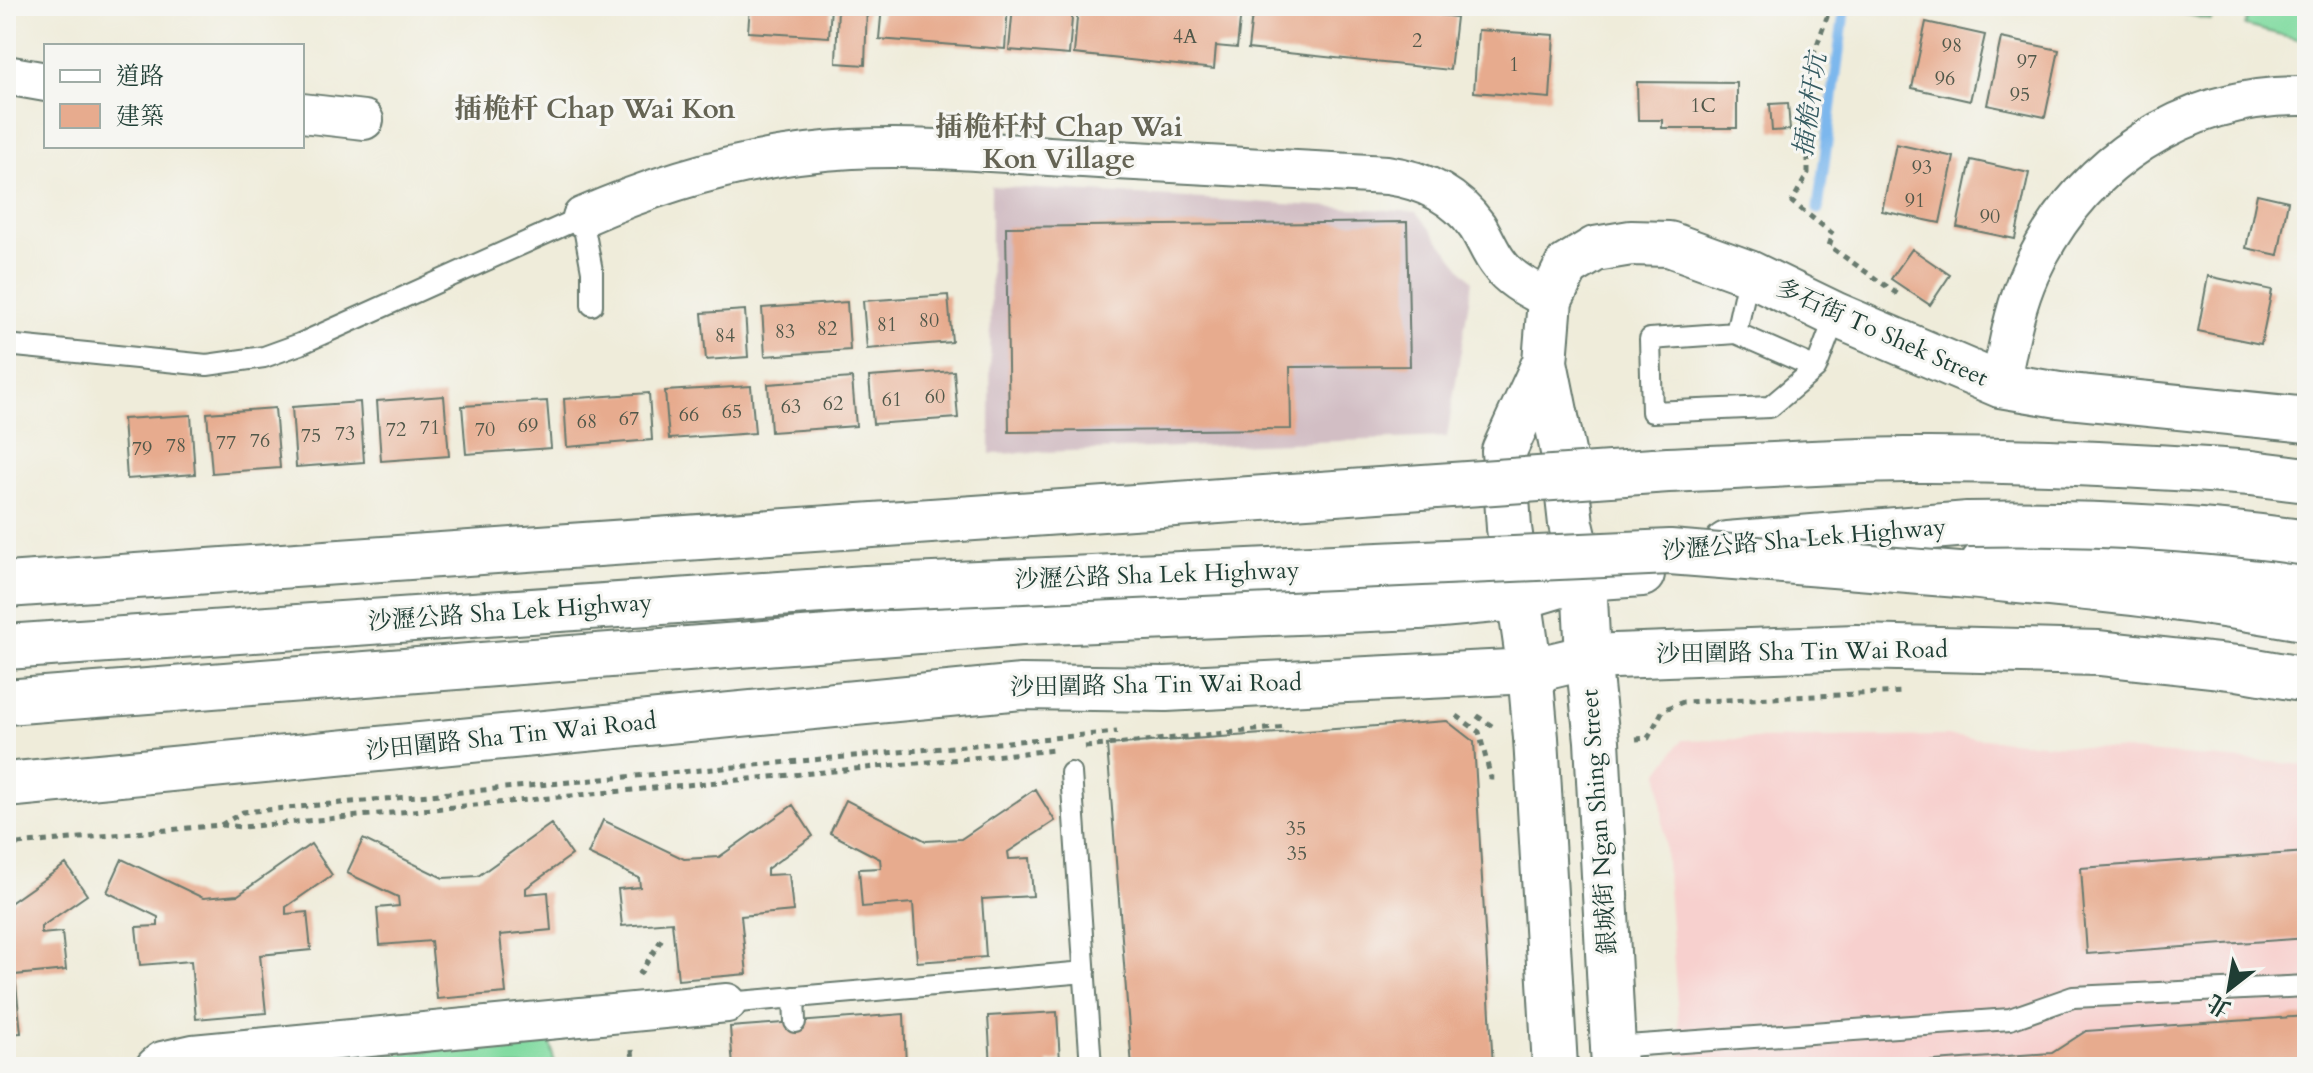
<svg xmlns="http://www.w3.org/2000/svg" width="2313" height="1073" viewBox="0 0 2313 1073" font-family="Cardo,'Noto Serif TC',serif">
  <rect width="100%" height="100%" fill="#f6f6f2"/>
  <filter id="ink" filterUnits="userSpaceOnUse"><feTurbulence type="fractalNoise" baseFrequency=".0125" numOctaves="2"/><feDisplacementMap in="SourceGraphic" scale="16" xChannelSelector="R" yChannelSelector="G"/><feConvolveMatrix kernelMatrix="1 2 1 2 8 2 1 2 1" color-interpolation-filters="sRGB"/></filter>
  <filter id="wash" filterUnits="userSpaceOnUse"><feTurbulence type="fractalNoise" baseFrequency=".006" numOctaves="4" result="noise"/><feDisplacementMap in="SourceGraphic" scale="32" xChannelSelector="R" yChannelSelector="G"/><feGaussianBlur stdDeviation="1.8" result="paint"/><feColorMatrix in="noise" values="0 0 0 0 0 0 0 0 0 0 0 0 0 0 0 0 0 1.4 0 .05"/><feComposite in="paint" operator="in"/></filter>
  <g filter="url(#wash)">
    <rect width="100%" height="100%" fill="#efecda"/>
    <path fill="#f7d0ce" d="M1946 736 2307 765V1067H1682L1659 772 1682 740Z"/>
    <path fill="#d2bec4" d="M991 186 1416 212 1472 281 1447 437 990 454Z"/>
    <path fill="#82dba1" stroke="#508c6a" stroke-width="2" d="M2153 6H2214L2211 20Z
      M2250 6H2307L2306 41 2245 26Z
      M550 1037 555 1067H281Z"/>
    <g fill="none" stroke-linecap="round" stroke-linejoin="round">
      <path stroke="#7bb7ed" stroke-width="11" d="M1818 209 1845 6"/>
    </g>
    <g id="blocks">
      <path fill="#e7ab8e" d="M750 6H831L829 37 748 32Z
        M838 6H867L865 65 836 63Z
        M882 6H1008L1005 49 879 39Z
        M1013 6H1073L1069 55 1009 50Z
        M1078 6H1191L1241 11 1237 48 1216 46 1214 69 1074 54Z
        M1253 6H1365L1456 17 1450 70 1248 49Z
        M1926 22 1985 35 1970 101 1912 88Z
        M1478 30 1554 35 1550 98 1474 92Z
        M2001 38 2059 50 2045 117 1987 105Z
        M1637 82 1737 83V128H1662V120H1638Z
        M1788 103 1790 130 1772 131 1770 104Z
        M1896 144 1954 157 1940 223 1882 211Z
        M1971 160 2029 173 2015 239 1957 227Z
        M2257 194 2288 201 2278 255 2246 248Z
        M1407 222 1410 366 1290 367 1291 429 1009 432 1006 227Z
        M1912 249 1950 275 1930 305 1891 279Z
        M2208 276 2272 290 2261 344 2198 331Z
        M948 295 952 342 867 349 863 301Z
        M847 302 850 350 765 356 762 308Z
        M745 310 748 357 706 360 702 313Z
        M954 371 958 418 873 424 869 377Z
        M852 378 856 426 771 432 768 384Z
        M751 386 755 433 669 439 665 391Z
        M649 393 652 440 567 447 564 399Z
        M444 396 449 456 381 461 377 401Z
        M547 401 551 448 466 454 462 406Z
        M360 402 364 462 296 467 292 407Z
        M275 408 280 468 212 473 207 413Z
        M191 415 195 474 127 479 123 419Z
        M1447 721 1474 742 1493 1067H1132L1107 745Z
        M1035 789 1055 821 1008 852 1009 859 1030 858 1033 896 982 899 986 957 917 962 913 903 862 907 859 869 881 868 880 859 830 833 846 800 926 841 961 839Z
        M793 805 813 836 767 869V875L789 874 793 911 741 916 747 974 678 980 672 922 622 926 618 889 640 887 639 878 588 854 603 820 684 859 719 857Z
        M551 824 572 855 526 888V894L548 892 551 930 500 935 506 993 437 999 431 941 380 945 377 908 399 906 398 897 347 873 363 839 443 878 478 876Z
        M311 844 332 875 286 907V914L307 912 311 950 260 955 266 1013 196 1019 191 961 140 965 136 927 158 926V917L107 892 122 859 203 898 238 895Z
        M2307 852V938L2087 954 2081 868Z
        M66 864 87 895 41 927V934L62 932 66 970 15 975 21 1033 6 1034V906Z
        M1057 1012 1060 1061 1048 1062V1067H991L988 1016Z
        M904 1014 906 1067H733L730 1027Z
        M2307 1016V1067H1876V1065L2052 1053 2086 1031Z"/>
    </g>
  </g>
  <g filter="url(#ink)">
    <use href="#blocks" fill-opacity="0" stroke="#687a6e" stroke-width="2"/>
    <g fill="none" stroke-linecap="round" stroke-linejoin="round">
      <g stroke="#687a6e" stroke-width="24">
        <path id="lane" d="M1749 273 1736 333 1650 339 1652 412 1770 407 1816 368 1836 315
          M1736 333 1816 368
          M6 345 207 365 264 357 300 344 582 217 592 271V305
          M1071 773 1091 1067
          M794 997 795 1022
          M727 1003 1085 972
          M1613 1047 2010 1019 2073 997 2307 986"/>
      </g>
      <g stroke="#687a6e" stroke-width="42">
        <path id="street" d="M6 75 46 82
          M302 113 364 120
          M582 217C668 179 759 154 852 149 929 145 1007 154 1083 158 1184 164 1285 169 1387 175 1423 180 1455 195 1477 226 1485 238 1490 253 1499 264 1511 281 1532 290 1550 300
          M2000 385C2008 347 2014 308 2030 273 2080 163 2185 93 2307 96
          M155 1067 162 1061 193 1054 727 1003"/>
      </g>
      <g stroke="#687a6e" stroke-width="48">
        <path id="secondary" d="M1545 362 1504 451 1509 528 1530 671 1536 738 1555 1067
          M1614 1067 1597 741 1588 657 1584 578 1571 524 1563 452 1545 362 1550 300 1567 266 1595 249 1631 243 1669 244 1749 273 1836 315 2000 385 2059 395 2307 420"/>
      </g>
      <g stroke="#687a6e" stroke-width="48">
        <path id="primary" d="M1983 563C2092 560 2199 571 2307 584
          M6 702 1022 623 1419 607 1517 598 1584 578 1642 574
          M6 785 1021 687 1166 689 1530 671 1588 657 1856 647 2099 653 2238 668 2307 680"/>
      </g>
      <g stroke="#687a6e" stroke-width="48">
        <path id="highway" d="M2251 473 2307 480
          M1727 544 1968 524
          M1959 575C2076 587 2192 597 2307 619
          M6 647 866 588"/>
      </g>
      <path stroke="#687a6e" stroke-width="5" stroke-dasharray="6 6" stroke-linecap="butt" d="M1819 6 1827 17 1808 70V173L1792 202 1833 234 1829 246 1899 295
        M1457 716 1479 732 1491 778H1498
        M1477 716 1495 728
        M1636 739 1648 738 1663 710 1683 702 1903 692
        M1085 747 1286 727
        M221 825 243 812 1117 732
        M6 845 221 825 243 827 1055 750
        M639 975 663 937
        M632 1050 633 1062 638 1067"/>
      <use href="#lane" stroke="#fff" stroke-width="20"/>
      <use href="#street" stroke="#fff" stroke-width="38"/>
      <use href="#secondary" stroke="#fff" stroke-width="44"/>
      <use href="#primary" stroke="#fff" stroke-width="44"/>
      <use href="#highway" stroke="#fff" stroke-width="44"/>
      <g stroke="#687a6e" stroke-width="48" stroke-linecap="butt">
        <path id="highway-bridge" d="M1968 524C2081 522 2194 527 2307 543
          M6 585 1668 470C1747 467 1826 461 1905 460 2021 459 2136 465 2251 473
          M866 588 1670 552 1959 575"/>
      </g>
      <use href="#highway-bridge" stroke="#fff" stroke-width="44"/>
    </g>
  </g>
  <g text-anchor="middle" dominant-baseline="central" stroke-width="6" stroke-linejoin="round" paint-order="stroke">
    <g font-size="20" fill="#51584a">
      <text x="1185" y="36">4A</text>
      <text x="1417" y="40">2</text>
      <text x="1952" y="45">98</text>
      <text x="2027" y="61">97</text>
      <text x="1514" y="64">1</text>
      <text x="1945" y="78">96</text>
      <text x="2020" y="94">95</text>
      <text x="1703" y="105">1C</text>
      <text x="1922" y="167">93</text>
      <text x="1915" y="200">91</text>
      <text x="1990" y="216">90</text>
      <text x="929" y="320">80</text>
      <text x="887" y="324">81</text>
      <text x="827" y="328">82</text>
      <text x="785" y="331">83</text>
      <text x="725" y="335">84</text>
      <text x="935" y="396">60</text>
      <text x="892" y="399">61</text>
      <text x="833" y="403">62</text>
      <text x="791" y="406">63</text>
      <text x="732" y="411">65</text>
      <text x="689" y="414">66</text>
      <text x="629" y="418">67</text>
      <text x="587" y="421">68</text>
      <text x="528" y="425">69</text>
      <text x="430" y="427">71</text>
      <text x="396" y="429">72</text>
      <text x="485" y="429">70</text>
      <text x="345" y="433">73</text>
      <text x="311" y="435">75</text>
      <text x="260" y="440">76</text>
      <text x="226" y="442">77</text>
      <text x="176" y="445">78</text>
      <text x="142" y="448">79</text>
      <text x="1296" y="828">35</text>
      <text x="1297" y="853">35</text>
    </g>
    <g font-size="24" fill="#1f3d34" stroke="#f6f6f2">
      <text transform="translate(1882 333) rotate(24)">多石街 To Shek Street</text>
      <text transform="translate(1804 539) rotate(-5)">沙瀝公路 Sha Lek Highway</text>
      <text transform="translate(1157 575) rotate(-2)">沙瀝公路 Sha Lek Highway</text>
      <text transform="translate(510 612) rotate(-4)">沙瀝公路 Sha Lek Highway</text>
      <text transform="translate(1802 652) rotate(-1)">沙田圍路 Sha Tin Wai Road</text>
      <text transform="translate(1156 685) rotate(-1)">沙田圍路 Sha Tin Wai Road</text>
      <text transform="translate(511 736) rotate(-6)">沙田圍路 Sha Tin Wai Road</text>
      <text transform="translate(1599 822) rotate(-94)">銀城街 Ngan Shing Street</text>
    </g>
    <g font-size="26" font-style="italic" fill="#365c62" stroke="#f6f6f2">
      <text transform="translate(1810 105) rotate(-82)">插桅杆坑</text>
    </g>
    <g font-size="28" font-weight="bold" fill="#656454" stroke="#f6f6f2">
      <text x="595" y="109">插桅杆 Chap Wai Kon</text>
      <text x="1059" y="127">插桅杆村 Chap Wai<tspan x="1059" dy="32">Kon Village</tspan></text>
    </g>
  </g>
  <rect width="2313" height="1073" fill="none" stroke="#f6f6f2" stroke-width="32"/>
  <rect x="44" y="44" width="260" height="104" fill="#f6f6f2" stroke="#a0aca6" stroke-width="2"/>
  <rect x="60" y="70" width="40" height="12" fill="#ffffff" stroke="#a0aca6" stroke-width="2"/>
  <text x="116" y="84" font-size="24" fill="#1f3d34">道路</text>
  <rect x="60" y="104" width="40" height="24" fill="#e7ab8e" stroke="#a0aca6" stroke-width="2"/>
  <text x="116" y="124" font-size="24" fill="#1f3d34">建築</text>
  <g transform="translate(2229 989) rotate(211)" stroke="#f6f6f2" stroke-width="6" paint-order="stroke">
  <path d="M0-6L14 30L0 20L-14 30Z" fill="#1f3d34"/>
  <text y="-12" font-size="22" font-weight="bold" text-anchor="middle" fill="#1f3d34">北</text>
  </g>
</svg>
